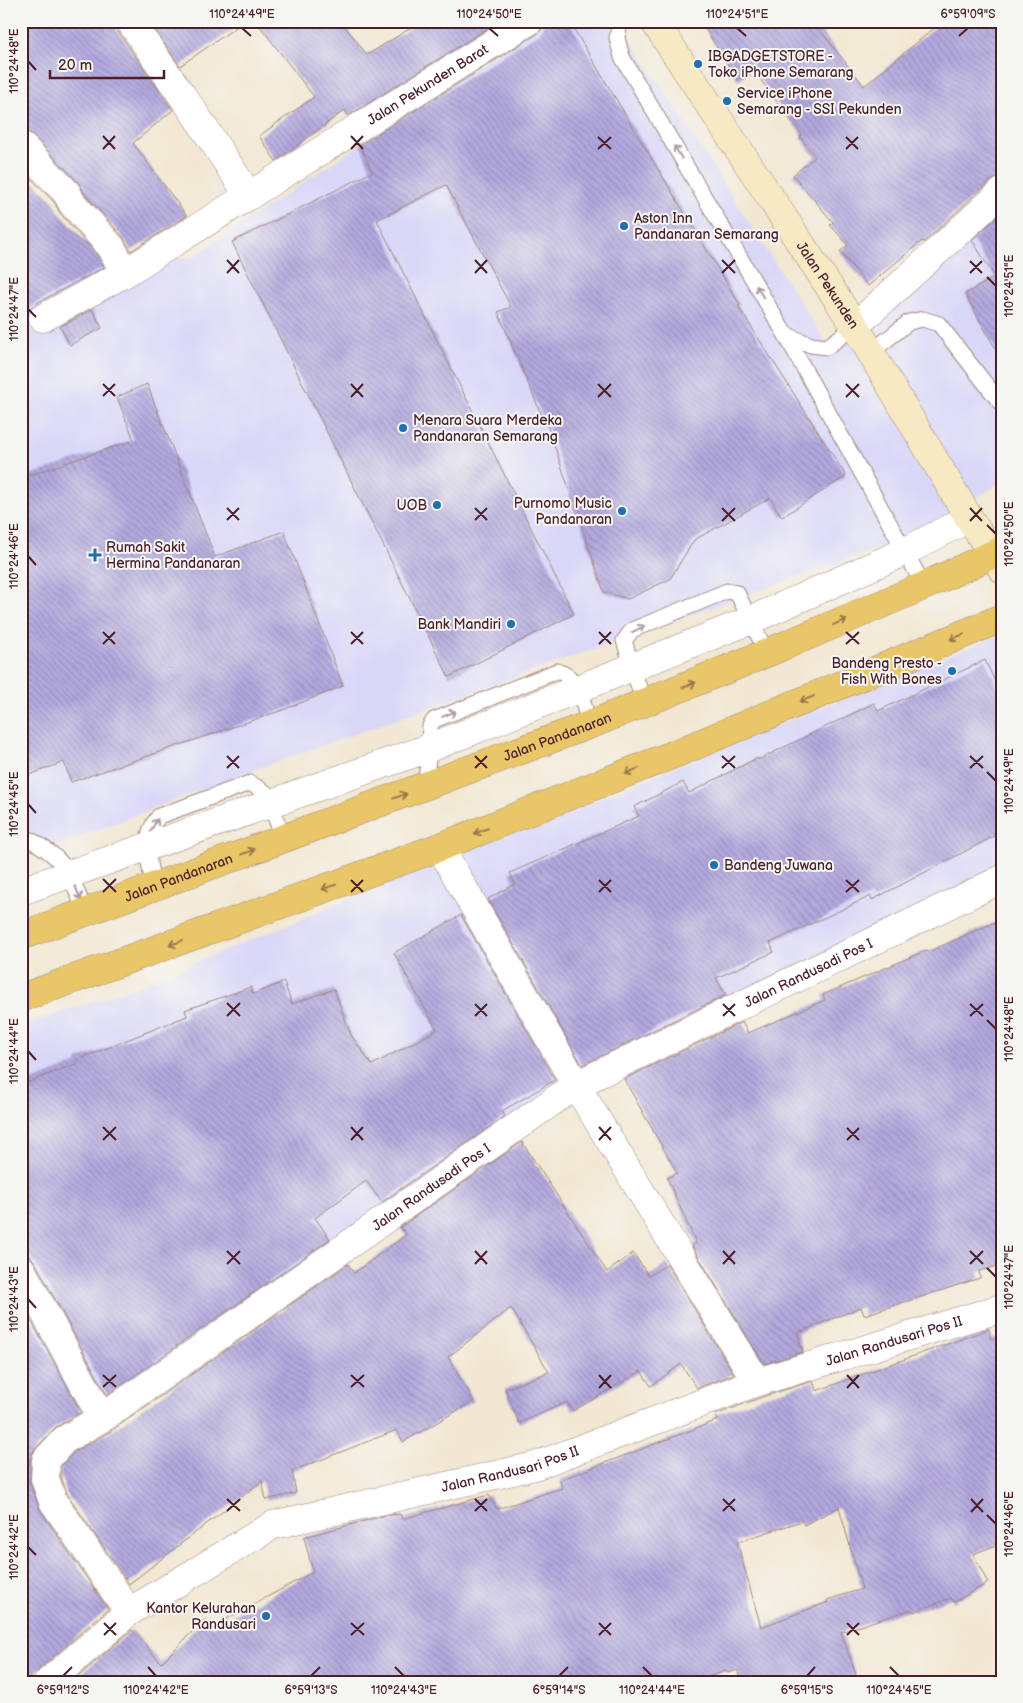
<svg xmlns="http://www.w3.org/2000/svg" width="1023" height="1703" viewBox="0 0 1023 1703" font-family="'Balsamiq Sans',sans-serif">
  <defs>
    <pattern id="building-back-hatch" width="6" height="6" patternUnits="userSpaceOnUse" patternTransform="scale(1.25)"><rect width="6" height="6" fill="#b2a9df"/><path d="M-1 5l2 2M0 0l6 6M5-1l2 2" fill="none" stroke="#9389b5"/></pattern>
  </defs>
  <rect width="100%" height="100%" fill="#f6f6f2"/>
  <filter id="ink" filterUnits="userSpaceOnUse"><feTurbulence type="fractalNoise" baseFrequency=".02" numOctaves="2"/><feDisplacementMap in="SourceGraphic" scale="10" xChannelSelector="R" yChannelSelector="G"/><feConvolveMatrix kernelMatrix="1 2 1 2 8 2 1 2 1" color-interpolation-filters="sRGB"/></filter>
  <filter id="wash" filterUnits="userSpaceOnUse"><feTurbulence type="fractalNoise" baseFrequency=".0096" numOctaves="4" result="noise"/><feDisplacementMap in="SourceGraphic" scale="20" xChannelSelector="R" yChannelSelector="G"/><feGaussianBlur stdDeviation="1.12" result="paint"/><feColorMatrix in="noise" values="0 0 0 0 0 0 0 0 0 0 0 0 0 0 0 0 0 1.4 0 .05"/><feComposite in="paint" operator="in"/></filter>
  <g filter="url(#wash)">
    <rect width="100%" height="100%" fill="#f2e7d2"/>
    <path fill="#d9d7f8" d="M544 21H619L827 344 1002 188V482L918 534 251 771 21 859V253L191 258Z
      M1002 634V863L988 873 592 1065 126 1386 21 1401V1026L135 987Z"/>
    <g id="blocks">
      <path fill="url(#building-back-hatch)" fill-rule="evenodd" d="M21 21H115L117 30 173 110 133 143 187 216 131 251 123 237 85 194 78 182 32 134 21 130Z
        M149 21H245L180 66Z
        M256 21H341L367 55 422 21H499L348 116 345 110 276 161 259 136 314 97Z
        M544 21H569L740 305 738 306 846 476 782 517 770 498 694 540 670 579 628 599 604 592 544 415 542 416 498 312 511 307 446 185 377 220 574 614 449 677 232 242 372 172 360 145 537 34 542 29Z
        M700 21H813L864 86 943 21H1002V177L991 180 924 242 922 241 868 286 840 252 848 245 830 225 833 222 793 175 815 157 800 137 802 135 753 70 738 80Z
        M21 168 54 202 60 213 98 256 104 267 35 304 21 315Z
        M1002 213V360L965 294 995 277 972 240Z
        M92 309 102 328 70 345 60 327Z
        M147 384 215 557 284 531 343 686 280 711 71 782 64 762 21 778V478L134 440 117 397Z
        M985 660 1002 697V832L872 900 871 896 770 943 774 952 716 978 726 995 582 1065 488 899 515 884 510 873 639 816 634 807 683 782 689 793 757 758 758 760 874 703 878 711Z
        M461 915 555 1080 502 1111 505 1116 382 1202 366 1181 315 1218 330 1239 107 1395 35 1262 29 1255 21 1253V1085L78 1063 77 1060 187 1016 185 1010 251 987 253 994 284 982 292 1004 334 989 351 1035 372 1065 437 1030 394 953Z
        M1002 919V1265L979 1271 980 1278 864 1315 861 1307 797 1333 803 1352 764 1364 692 1246 696 1243 667 1178 677 1173 624 1079 742 1022 748 1033 825 1000 823 995 927 950 928 952Z
        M522 1142 607 1272 633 1253 649 1276 667 1264 734 1374 697 1388 681 1364 651 1386 641 1371 573 1411 567 1402 519 1423 505 1389 549 1372 511 1308 448 1357 474 1401 403 1442 397 1430 292 1471 296 1493 266 1500 262 1481 129 1584 67 1494 61 1477V1466L74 1452 111 1431 348 1264 354 1273 406 1235 400 1227Z
        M21 1302 81 1412 56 1427 34 1450 30 1459V1484L40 1510 108 1609 38 1670 33 1682H21Z
        M989 1329 991 1339 1002 1336V1543L973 1554 988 1583 954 1602 951 1598 913 1612 912 1609 841 1632 856 1675 838 1682H740L738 1670 727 1673 726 1671 692 1682H72L132 1630 161 1663 204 1620 212 1627 313 1572 304 1537 387 1515 400 1514 402 1519 489 1495 497 1509 562 1488 560 1480 718 1420 715 1415 762 1397 813 1381 816 1391ZM839 1507 862 1589 827 1600 828 1602 761 1627 737 1542 802 1521 804 1525Z"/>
    </g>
  </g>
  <g filter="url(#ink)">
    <use href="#blocks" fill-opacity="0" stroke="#9e837e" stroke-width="1"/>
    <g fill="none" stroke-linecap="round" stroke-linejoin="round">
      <g stroke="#9e837e" stroke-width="17">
        <path id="lane" d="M620 21 617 38 622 57 785 334 924 586
          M785 334 811 345 827 347 855 326
          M871 352 909 322 923 319 939 324 1002 405
          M644 703 624 641 632 630 727 591 737 593 767 653
          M426 786 430 726 434 720 557 671C581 678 583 703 589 725
          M21 835C64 856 69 870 85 912
          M154 888C149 862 140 838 159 816L250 783 265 792 284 839"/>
      </g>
      <g stroke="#9e837e" stroke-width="29">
        <g id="street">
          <path d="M130 21 193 111 249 196"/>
          <path d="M21 145 67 193 72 203 111 247 125 273"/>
          <path id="s1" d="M43 318 125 273 529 21"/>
          <path d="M855 326 1002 192"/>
          <path d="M440 847 576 1085 757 1382"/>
          <path d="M21 891 429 748 751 620 906 551 969 518"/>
          <path d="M21 1269 102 1418"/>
          <path id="s2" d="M129 1612 53 1501 45 1479 46 1460 64 1440 102 1418 576 1085 1002 879"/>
          <path id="s3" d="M48 1682 129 1612 273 1525 535 1466 757 1382 1002 1308"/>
        </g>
      </g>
      <g stroke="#9e837e" stroke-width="29">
        <g id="secondary">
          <path id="s4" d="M654 21 855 326 969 518 1002 569"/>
        </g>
      </g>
      <g stroke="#9e837e" stroke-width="29">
        <g id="primary">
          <path id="s5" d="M21 936 589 725 767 653 924 586 1002 550"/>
          <path d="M21 998 440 847 677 753 1002 618"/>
        </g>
      </g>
      <use href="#lane" stroke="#fff" stroke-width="15"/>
      <use href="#street" stroke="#fff" stroke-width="28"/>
      <use href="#secondary" stroke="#f6e9c3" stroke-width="28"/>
      <use href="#primary" stroke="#e9c769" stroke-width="28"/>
    </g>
    <defs><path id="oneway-shaft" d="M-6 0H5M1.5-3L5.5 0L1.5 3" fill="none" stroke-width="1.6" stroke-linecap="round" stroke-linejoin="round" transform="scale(1.25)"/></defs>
    <g stroke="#ae9aa0">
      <use href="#oneway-shaft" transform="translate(678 152) rotate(-121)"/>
      <use href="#oneway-shaft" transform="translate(760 292) rotate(-121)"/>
      <use href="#oneway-shaft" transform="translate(638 629) rotate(-28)"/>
      <use href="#oneway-shaft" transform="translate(449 714) rotate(-22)"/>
      <use href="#oneway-shaft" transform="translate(154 825) rotate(-60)"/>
      <use href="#oneway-shaft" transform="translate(78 893) rotate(68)"/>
    </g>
    <g stroke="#9a734a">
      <use href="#oneway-shaft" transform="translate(840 622) rotate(-23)"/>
      <use href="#oneway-shaft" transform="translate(957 637) rotate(158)"/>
      <use href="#oneway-shaft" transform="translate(689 685) rotate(-22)"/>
      <use href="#oneway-shaft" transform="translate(807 699) rotate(157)"/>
      <use href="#oneway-shaft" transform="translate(632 771) rotate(158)"/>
      <use href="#oneway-shaft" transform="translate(400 796) rotate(-20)"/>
      <use href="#oneway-shaft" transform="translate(481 831) rotate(158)"/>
      <use href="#oneway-shaft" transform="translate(248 852) rotate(-21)"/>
      <use href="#oneway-shaft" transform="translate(329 887) rotate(160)"/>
      <use href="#oneway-shaft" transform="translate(176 943) rotate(160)"/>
    </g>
  </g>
  <path fill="none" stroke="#4a1f2b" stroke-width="2" d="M242 28 251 36M489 28 498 36M737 28 746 36M959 36 968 28M28 61 36 70M103 136 115 149M351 136 363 149M598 137 611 149M846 137 858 149M103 149 115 136M351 149 363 136M598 149 611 137M846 149 858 137M227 260 239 273M475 260 487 273M722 260 735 273M970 261 982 273M227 273 239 260M475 273 487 260M722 273 735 260M970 273 982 261M987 277 996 286M28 309 36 317M103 384 115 396M351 384 363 397M598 384 611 397M846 384 859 397M103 396 115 384M351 397 363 384M598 397 611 384M846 397 859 384M227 508 239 520M475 508 487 520M722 508 735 521M970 508 982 521M227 520 239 508M475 520 487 508M722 521 735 508M970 521 982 508M987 525 996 534M28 556 36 565M103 632 115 644M351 632 363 644M599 632 611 644M846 632 859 644M103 644 115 632M351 644 363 632M599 644 611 632M846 644 859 632M227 756 239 768M475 756 487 768M722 756 735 768M970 756 983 768M227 768 239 756M475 768 487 756M722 768 735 756M970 768 983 756M987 772 996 781M28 804 36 813M103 879 116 892M351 880 363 892M599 880 611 892M846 880 859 892M103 892 116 879M351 892 363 880M599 892 611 880M846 892 859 880M227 1003 240 1016M475 1004 487 1016M723 1004 735 1016M970 1004 983 1016M227 1016 240 1003M475 1016 487 1004M723 1016 735 1004M970 1016 983 1004M987 1020 996 1029M28 1051 36 1060M103 1127 116 1140M351 1127 363 1140M599 1127 611 1140M847 1128 859 1140M103 1140 116 1127M351 1140 363 1127M599 1140 611 1127M847 1140 859 1128M227 1251 240 1264M475 1251 487 1264M723 1251 735 1264M970 1251 983 1264M227 1264 240 1251M475 1264 487 1251M723 1264 735 1251M970 1264 983 1251M987 1268 996 1277M28 1299 36 1308M103 1375 116 1387M351 1375 364 1387M599 1375 611 1388M847 1375 859 1388M103 1387 116 1375M351 1387 364 1375M599 1388 611 1375M847 1388 859 1375M227 1499 240 1511M475 1499 487 1511M723 1499 735 1511M971 1499 983 1512M227 1511 240 1499M475 1511 487 1499M723 1511 735 1499M971 1512 983 1499M987 1515 996 1524M28 1547 36 1555M104 1623 116 1635M351 1623 364 1635M599 1623 611 1635M847 1623 859 1635M104 1635 116 1623M351 1635 364 1623M599 1635 611 1623M847 1635 859 1623M148 1667 156 1676M395 1667 404 1676M643 1667 652 1676M890 1667 899 1676M63 1676 72 1667M311 1676 320 1667M559 1676 568 1667M807 1676 815 1667"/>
  <g fill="#1f6fb2" stroke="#f6f6f2" stroke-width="2">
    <circle cx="698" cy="64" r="5"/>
    <circle cx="727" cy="101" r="5"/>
    <circle cx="624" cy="226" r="5"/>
    <circle cx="403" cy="428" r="5"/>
    <circle cx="437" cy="505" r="5"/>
    <circle cx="622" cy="511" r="5"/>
    <path d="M92.5 547.5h5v5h5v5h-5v5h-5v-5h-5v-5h5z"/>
    <circle cx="511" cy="624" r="5"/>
    <circle cx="952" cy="671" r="5"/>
    <circle cx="714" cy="865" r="5"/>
    <circle cx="266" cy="1616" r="5"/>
  </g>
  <g text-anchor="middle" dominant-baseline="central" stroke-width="4" stroke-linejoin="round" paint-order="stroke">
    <g font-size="14" fill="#4a1f2b" stroke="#f6f6f2" text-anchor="start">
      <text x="708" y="56">IBGADGETSTORE -<tspan x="708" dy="16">Toko iPhone Semarang</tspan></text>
      <text x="737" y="93">Service iPhone<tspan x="737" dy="16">Semarang - SSI Pekunden</tspan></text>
      <text x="634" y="218">Aston Inn<tspan x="634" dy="16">Pandanaran Semarang</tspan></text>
      <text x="413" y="420">Menara Suara Merdeka<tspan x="413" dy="16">Pandanaran Semarang</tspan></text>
      <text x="612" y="503" text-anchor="end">Purnomo Music<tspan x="612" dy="16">Pandanaran</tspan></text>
      <text x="427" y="505" text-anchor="end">UOB</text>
      <text x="106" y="547">Rumah Sakit<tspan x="106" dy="16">Hermina Pandanaran</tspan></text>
      <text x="501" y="624" text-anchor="end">Bank Mandiri</text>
      <text x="942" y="663" text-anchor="end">Bandeng Presto -<tspan x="942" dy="16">Fish With Bones</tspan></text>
      <text x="724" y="865">Bandeng Juwana</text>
      <text x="256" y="1608" text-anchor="end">Kantor Kelurahan<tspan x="256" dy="16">Randusari</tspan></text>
    </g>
    <g font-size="14" fill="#4a1f2b" stroke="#f6f6f2">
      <text stroke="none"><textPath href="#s1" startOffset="450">Jalan Pekunden Barat</textPath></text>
      <text stroke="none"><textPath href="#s4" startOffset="316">Jalan Pekunden</textPath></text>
      <text stroke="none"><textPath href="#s5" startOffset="572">Jalan Pandanaran</textPath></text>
      <text stroke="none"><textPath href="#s5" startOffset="168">Jalan Pandanaran</textPath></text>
      <text stroke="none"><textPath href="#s2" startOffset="1085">Jalan Randusadi Pos I</textPath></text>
      <text stroke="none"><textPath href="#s2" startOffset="650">Jalan Randusadi Pos I</textPath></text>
      <text stroke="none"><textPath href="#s3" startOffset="924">Jalan Randusari Pos II</textPath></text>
      <text stroke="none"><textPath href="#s3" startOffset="519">Jalan Randusari Pos II</textPath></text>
    </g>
  </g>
  <rect width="1023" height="1703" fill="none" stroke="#f6f6f2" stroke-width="55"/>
  <path d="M50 70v8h114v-8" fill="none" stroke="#4a1f2b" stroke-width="2.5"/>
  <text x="58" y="70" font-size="15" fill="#4a1f2b" stroke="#f6f6f2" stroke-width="4" paint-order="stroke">20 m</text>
  <rect x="28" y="28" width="968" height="1648" fill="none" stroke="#4a1f2b" stroke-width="2"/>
  <g font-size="12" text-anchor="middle" fill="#4a1f2b">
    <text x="242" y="18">110°24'49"E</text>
    <text x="489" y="18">110°24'50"E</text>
    <text x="737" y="18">110°24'51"E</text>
    <text x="968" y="18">6°59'09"S</text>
    <text transform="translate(14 61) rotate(-90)" y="4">110°24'48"E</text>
    <text transform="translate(1009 286) rotate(-90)" y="4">110°24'51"E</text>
    <text transform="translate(14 309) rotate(-90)" y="4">110°24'47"E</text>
    <text transform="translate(1009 534) rotate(-90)" y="4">110°24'50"E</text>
    <text transform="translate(14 556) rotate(-90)" y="4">110°24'46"E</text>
    <text transform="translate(1009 781) rotate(-90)" y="4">110°24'49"E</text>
    <text transform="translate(14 804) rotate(-90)" y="4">110°24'45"E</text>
    <text transform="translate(1009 1029) rotate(-90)" y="4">110°24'48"E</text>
    <text transform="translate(14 1051) rotate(-90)" y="4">110°24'44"E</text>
    <text transform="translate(1009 1277) rotate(-90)" y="4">110°24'47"E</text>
    <text transform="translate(14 1299) rotate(-90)" y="4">110°24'43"E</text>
    <text transform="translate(1009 1524) rotate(-90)" y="4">110°24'46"E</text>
    <text transform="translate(14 1547) rotate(-90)" y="4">110°24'42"E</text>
    <text x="63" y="1694">6°59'12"S</text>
    <text x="156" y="1694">110°24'42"E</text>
    <text x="311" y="1694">6°59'13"S</text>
    <text x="404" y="1694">110°24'43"E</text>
    <text x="559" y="1694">6°59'14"S</text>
    <text x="652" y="1694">110°24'44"E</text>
    <text x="807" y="1694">6°59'15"S</text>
    <text x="899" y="1694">110°24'45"E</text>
  </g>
</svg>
